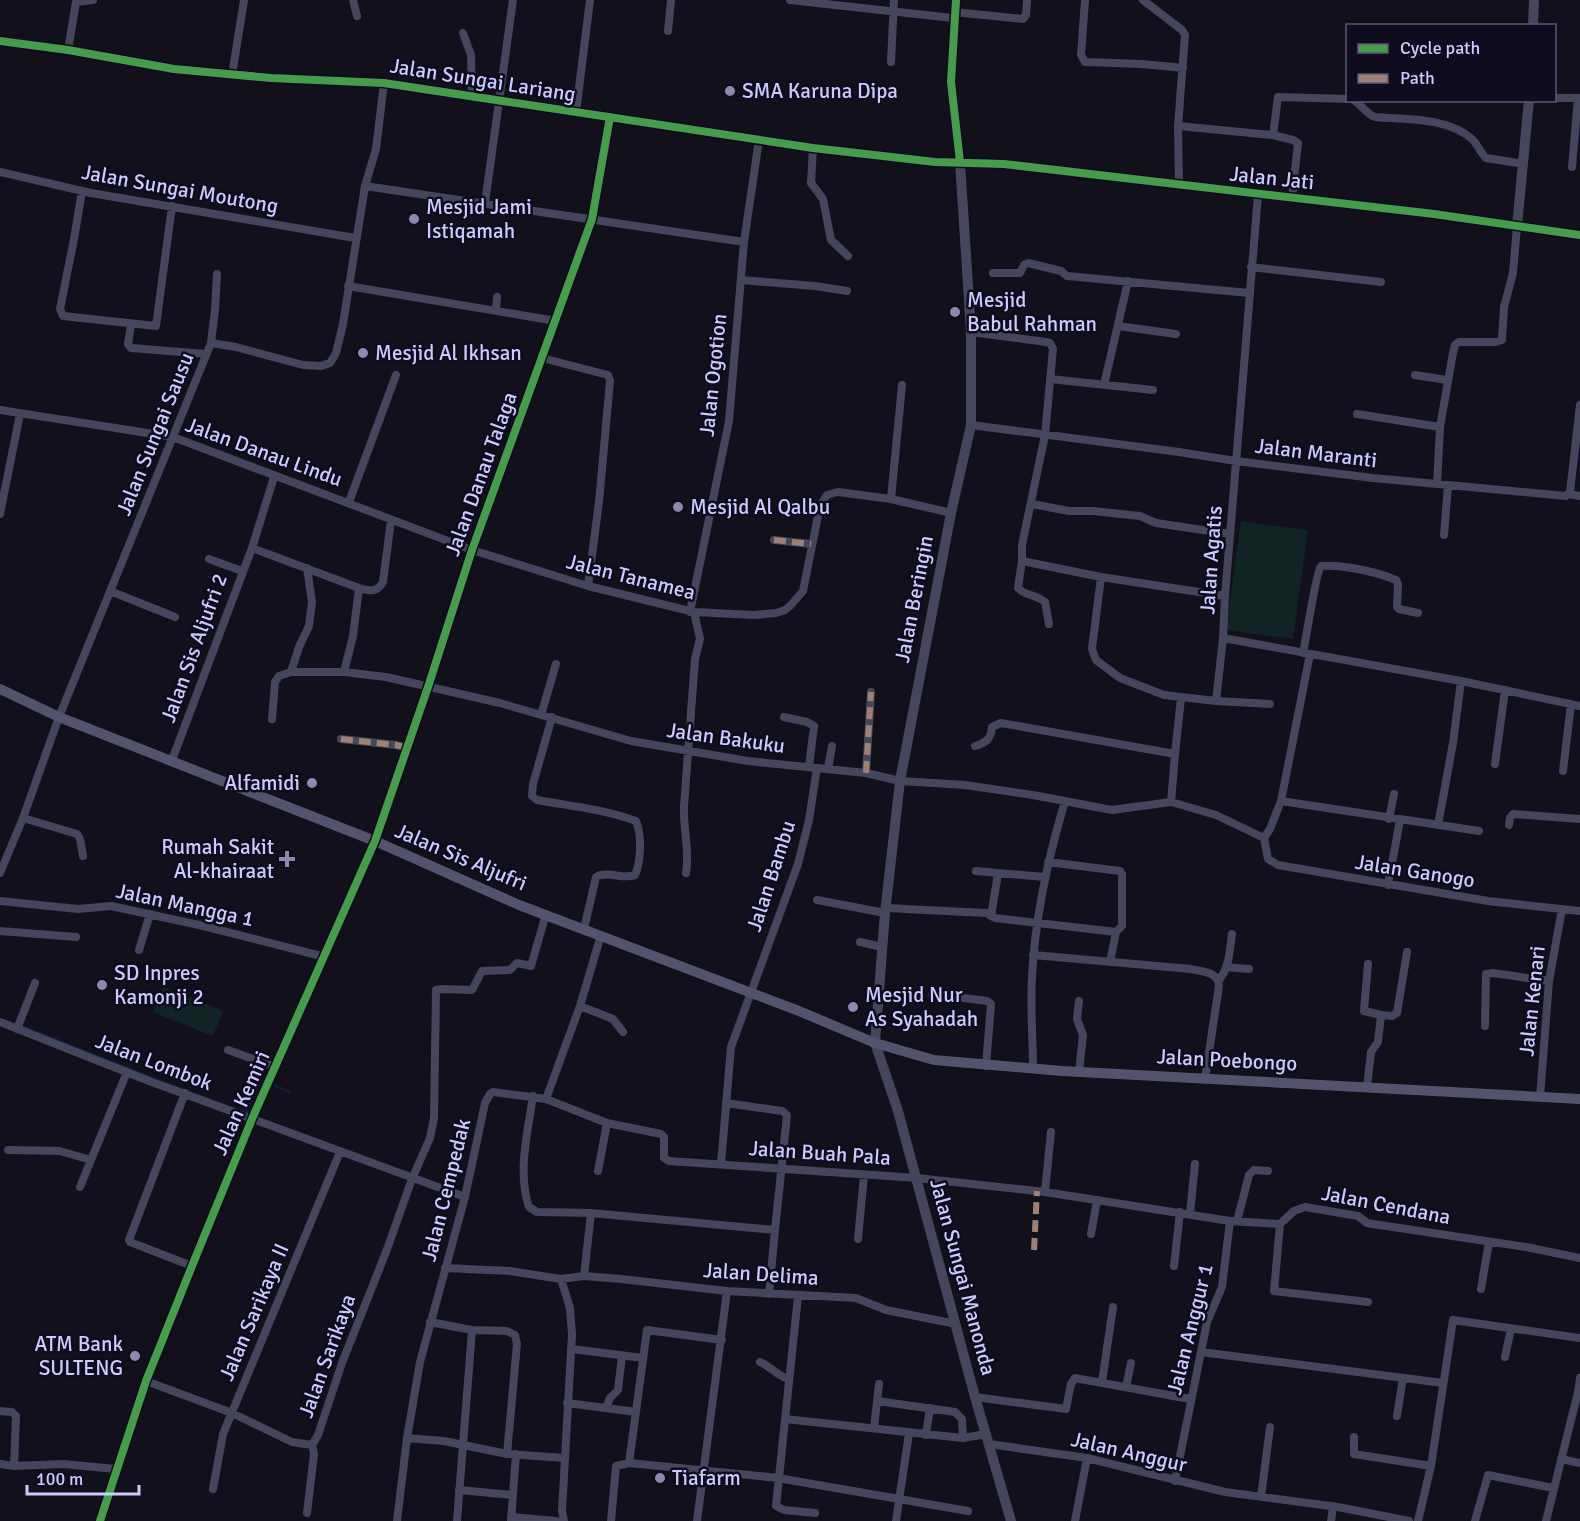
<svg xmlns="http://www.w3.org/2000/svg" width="1580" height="1521" viewBox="0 0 1580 1521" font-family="Signika,sans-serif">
  <rect width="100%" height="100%" fill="#12101a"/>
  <path fill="#102423" d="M1241 521 1308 530 1293 639 1226 630Z
    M163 987 223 1011 213 1036 153 1012Z"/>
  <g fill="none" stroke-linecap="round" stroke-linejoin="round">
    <path stroke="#0d233d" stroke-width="2" d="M22 1026 145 1075 246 1113 261 1080
      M274 1085 290 1092"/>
    <path stroke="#45465b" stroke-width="8" d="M353 0 357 16
      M790 0 953 18
      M1085 0 1081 55 1085 62 1142 64 1183 68
      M1143 0 1182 30 1185 35 1178 126 1179 185
      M954 12 1023 19 1026 15 1027 0
      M668 31 671 0
      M463 33 471 55 472 96
      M68 50 76 2 93 0
      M891 62 894 0
      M232 75 244 0
      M1554 98H1580
      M1354 100C1362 105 1366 114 1375 117 1407 120 1447 117 1472 139 1478 145 1480 152 1486 158L1524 164
      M576 112 590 0
      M1178 126 1273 135 1278 97 1348 99
      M1273 135 1293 140 1298 143 1292 198
      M813 148 811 183 823 199 831 240 848 256
      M1572 167 1578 98
      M0 172 91 193 355 238
      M365 186 744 242
      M82 191 74 239 60 309 63 316 156 326 172 206
      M1258 195 1225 596 1223 638 1461 681 1580 706
      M485 203 513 0
      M1251 267 1381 282
      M993 273H1020L1024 265 1028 263 1061 271 1067 276 1249 293
      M741 280 815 286 847 291
      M348 286 556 321
      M496 310 497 297
      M131 324 128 344 131 348 206 354
      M1118 326 1176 334
      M971 332 1046 342 1050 343 1053 349 1045 435 1022 545V561L1101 577 1225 596
      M211 343 215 310 217 274
      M542 358 608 375 610 381 599 502 588 586
      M1415 375 1447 380
      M1050 379 1153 390
      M1104 385 1128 281
      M0 410 173 437 472 550 588 586 694 612 755 615 776 613 785 610 791 605 803 591 820 506 827 495 838 492 891 499 951 513
      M1357 414 1440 427
      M971 425 1179 452 1236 461 1373 478 1566 496 1570 492 1580 405
      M1437 484 1440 427 1453 353 1455 345 1459 342H1496L1502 340 1504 307 1513 273 1517 226
      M1569 494 1580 496
      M891 499 902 385
      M349 502 396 375
      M1032 504 1069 511H1093L1140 516 1156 523 1230 534
      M0 514 20 414
      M1444 535 1448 485
      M774 540 811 544
      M252 548 359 588 353 636 344 672
      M209 559 242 571
      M1022 561 1018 588C1024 595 1037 595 1045 602L1049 624
      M307 568 312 602 309 626 299 647 291 672H344L386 677 500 703 631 741 748 761 866 773 900 781 965 785 1033 795 1112 810 1171 802 1216 815 1264 838
      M1101 577 1092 649 1096 660 1120 678 1164 695 1216 701 1270 704
      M359 588C370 591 377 593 383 582L391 520
      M110 591 175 617
      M690 612 729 421 744 242 759 140
      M1303 653C1306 639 1316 572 1321 566 1342 564 1377 572 1396 580L1398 584 1397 607 1399 609 1418 613
      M1216 701 1223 638
      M541 715 556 664
      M552 717 533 784 532 796 537 800C570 806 603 809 636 821 642 835 641 862 635 875 623 880 607 870 596 877L584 929
      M784 717 807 722 814 726 809 767
      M272 719 275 682 279 676 291 672
      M341 739 396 745 408 748
      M975 746C986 743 991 739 992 727L1001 723 1175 754 1171 802
      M1175 754 1181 698
      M172 760 252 548 274 477
      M1495 764 1505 690
      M828 769 832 746
      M1563 771 1571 704
      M866 773 871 692
      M1281 801 1479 831
      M23 818 77 834 80 839 83 856
      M1389 819 1394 794
      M1438 825 1453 743 1461 681
      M1509 825 1510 818 1513 814 1580 819
      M1264 838 1268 859 1278 865 1488 901 1580 911
      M1264 838 1270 829 1281 801 1310 654
      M1048 862 1120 871 1122 874V926L1116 932 1110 962
      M976 871 1045 877
      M0 873 23 818 59 717 211 343 236 347 303 365 321 366 330 363 336 353 343 324 365 186 376 149 384 83
      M686 873C690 850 683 829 684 806L695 659 700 639 694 612
      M1388 885 1400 820
      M817 900 885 913
      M0 901 78 909 111 906 199 925 325 957
      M886 908 986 913 995 918 1116 932
      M991 916 998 874
      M0 931 76 937
      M860 942 882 947
      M139 950 150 914
      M1033 955 1191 969C1202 972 1218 971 1219 986L1205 1079
      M1226 967 1249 969
      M1219 980C1229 969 1230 949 1232 934
      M932 994 987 1001 991 1004 986 1066
      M1079 1001 1077 1019 1083 1035 1079 1072
      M580 1006 613 1019 623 1032
      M1381 1015 1392 1016 1397 1013 1407 952
      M0 1022 149 1081 465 1197
      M1485 1026 1486 974 1493 973 1549 981
      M17 1029 35 983
      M228 1050 276 1067
      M1033 1069C1033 1038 1030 1008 1032 977 1035 917 1048 858 1065 801
      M1367 1087 1371 1052 1378 1042 1381 1015 1364 1011 1368 964
      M185 1093 129 1240 130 1242 192 1266
      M533 1096C528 1131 517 1173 529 1207L537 1212 591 1213
      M1540 1097 1549 981 1562 909
      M546 1099 607 1123 661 1134 664 1137V1158L669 1161 917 1178 1045 1192 1230 1221 1280 1224 1294 1211 1305 1207 1358 1216 1367 1223 1373 1224 1526 1247 1580 1258
      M726 1103 782 1111 787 1115 775 1230
      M8 1150 60 1151 91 1160
      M721 1164 731 1047 798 864 809 820 817 768
      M598 1171 607 1123
      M80 1187 127 1072
      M1045 1192 1051 1132
      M1190 1214 1195 1164
      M1237 1221 1249 1175 1254 1170 1268 1171
      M1280 1224 1274 1291 1368 1302
      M1091 1234 1097 1200
      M858 1239 864 1175
      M1174 1266 1180 1212
      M445 1268 510 1271 561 1279 584 1276 621 1279 727 1291 856 1298 886 1310 956 1324
      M584 1276 591 1213 775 1230 769 1294
      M561 1279 570 1308 572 1334 562 1511 564 1521
      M1481 1289 1489 1242
      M798 1296 776 1506 784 1510 815 1513
      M430 1322 472 1330 457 1521
      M472 1330 507 1331 515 1335 517 1344 507 1454
      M572 1349 643 1358
      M1201 1352 1443 1383
      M1505 1357 1511 1329
      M760 1362C772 1367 777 1376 789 1379
      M146 1381 232 1413 292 1442 312 1445 318 1435 342 1363 386 1252 412 1179 430 1138 434 1118 436 990 442 989 472 990 482 971 510 970 517 963 531 966 546 914
      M1102 1382 1113 1307
      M1126 1387 1131 1363
      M975 1397 1066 1409 1071 1384 1075 1378 1190 1399
      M877 1401 955 1412 962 1419 963 1438
      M567 1403 636 1412
      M606 1408 610 1398 618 1390 622 1356
      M0 1411 12 1412 16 1416 14 1466
      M1397 1416 1403 1378
      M785 1419 963 1438 986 1434
      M874 1428 879 1384
      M926 1435 930 1408
      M1354 1437V1454L1431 1466
      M407 1438 444 1441 507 1454 565 1458
      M989 1444 1087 1458 1225 1492 1338 1507 1409 1521
      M1561 1459 1580 1463
      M629 1463 778 1478 968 1511
      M0 1464 14 1466 63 1464 116 1469
      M1175 1481 1207 1322 1222 1287 1230 1221
      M213 1489 223 1434 340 1152
      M459 1490 513 1495
      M1261 1497 1270 1427
      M307 1513 314 1454 312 1445
      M511 1517 556 1521
      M397 1521 407 1438 420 1362 465 1197 485 1103 490 1094 493 1092 546 1099 580 1006 601 935
      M511 1521 516 1454
      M611 1521 616 1466 629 1463 647 1330 722 1340
      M697 1521 727 1291
      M896 1521 909 1433
      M1075 1521 1087 1458
      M1331 1521 1333 1507
      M1418 1521 1431 1466 1453 1320 1580 1338
      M1475 1521 1488 1475 1553 1488
      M1546 1521 1578 1392 1580 1378"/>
    <path stroke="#45465b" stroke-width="10" d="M956 0 951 82 960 162 971 332V425L951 513 900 781 885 913 875 1043 898 1111 975 1397 1011 1521
      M1533 26 1534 0
      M0 41 68 50 174 69 271 78 384 83 813 148 935 162 1004 164 1434 214 1580 235
      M1517 226 1529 100
      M100 1521 146 1381 192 1266 252 1119 375 841 428 687 472 550 592 219 610 117"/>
    <path stroke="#53536e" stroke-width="10" d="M0 689 59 717 375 841 519 905 799 1011 875 1043 934 1060 1062 1071 1580 1099"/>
    <path stroke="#9e8076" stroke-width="6" stroke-dasharray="12 6" stroke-linecap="butt" d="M774 540 811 544
      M341 739 396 745 408 748
      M866 773 871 692
      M1034 1250 1037 1191"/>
    <g stroke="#0e0c1e" stroke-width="11">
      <path id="cycleway" d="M956 0 951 82 960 162
        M0 41 68 50 174 69 271 78 384 83 813 148 935 162 1004 164 1434 214 1580 235
        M100 1521 146 1381 192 1266 252 1119 375 841 428 687 472 550 592 219 610 117"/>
    </g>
    <use href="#cycleway" stroke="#469c4c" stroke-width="8"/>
  </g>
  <g fill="#8b8aae" stroke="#0e0c1e" stroke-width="2">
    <circle cx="730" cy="91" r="6"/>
    <circle cx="414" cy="219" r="6"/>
    <circle cx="955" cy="312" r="6"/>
    <circle cx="363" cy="353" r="6"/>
    <circle cx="678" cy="507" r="6"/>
    <circle cx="312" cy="783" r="6"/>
    <path d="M284 850h6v6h6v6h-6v6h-6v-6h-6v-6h6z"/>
    <circle cx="102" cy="985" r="6"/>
    <circle cx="853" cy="1007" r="6"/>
    <circle cx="135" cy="1356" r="6"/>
    <circle cx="660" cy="1478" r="6"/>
  </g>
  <g text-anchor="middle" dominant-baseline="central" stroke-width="5" stroke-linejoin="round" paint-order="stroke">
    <g font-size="21" fill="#cccbfd" stroke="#0e0c1e">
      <text transform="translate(483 80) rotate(9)">Jalan Sungai Lariang</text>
      <text transform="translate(1272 178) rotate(6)">Jalan Jati</text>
      <text transform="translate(180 189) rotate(10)">Jalan Sungai Moutong</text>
      <text transform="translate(713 375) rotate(-84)">Jalan Ogotion</text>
      <text transform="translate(155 434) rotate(-68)">Jalan Sungai Sausu</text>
      <text transform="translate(264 452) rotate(20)">Jalan Danau Lindu</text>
      <text transform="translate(1316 453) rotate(7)">Jalan Maranti</text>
      <text transform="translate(481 474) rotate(-70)">Jalan Danau Talaga</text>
      <text transform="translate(1211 560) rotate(-86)">Jalan Agatis</text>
      <text transform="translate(631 577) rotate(14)">Jalan Tanamea</text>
      <text transform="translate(914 599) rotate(-79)">Jalan Beringin</text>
      <text transform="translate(194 648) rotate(-70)">Jalan Sis Aljufri 2</text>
      <text transform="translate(726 738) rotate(8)">Jalan Bakuku</text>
      <text transform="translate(461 857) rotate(23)">Jalan Sis Aljufri</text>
      <text transform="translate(1415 871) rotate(9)">Jalan Ganogo</text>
      <text transform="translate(771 876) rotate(-72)">Jalan Bambu</text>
      <text transform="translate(185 905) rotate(12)">Jalan Mangga 1</text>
      <text transform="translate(1532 1001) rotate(-84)">Jalan Kenari</text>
      <text transform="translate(1227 1060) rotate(3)">Jalan Poebongo</text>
      <text transform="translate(154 1062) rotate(21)">Jalan Lombok</text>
      <text transform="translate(241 1103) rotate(-66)">Jalan Kemiri</text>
      <text transform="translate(820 1153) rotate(4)">Jalan Buah Pala</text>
      <text transform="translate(446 1190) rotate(-76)">Jalan Cempedak</text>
      <text transform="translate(1386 1205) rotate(11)">Jalan Cendana</text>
      <text transform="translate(761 1274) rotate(4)">Jalan Delima</text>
      <text transform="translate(963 1277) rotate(75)">Jalan Sungai Manonda</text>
      <text transform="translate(254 1312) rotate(-67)">Jalan Sarikaya II</text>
      <text transform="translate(1190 1329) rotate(-76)">Jalan Anggur 1</text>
      <text transform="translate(327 1356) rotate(-70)">Jalan Sarikaya</text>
      <text transform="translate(1129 1452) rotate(13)">Jalan Anggur</text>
    </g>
    <g font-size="21" fill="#cccbfd" stroke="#0e0c1e" text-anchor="start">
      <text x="742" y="91">SMA Karuna Dipa</text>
      <text x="426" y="207">Mesjid Jami<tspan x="426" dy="24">Istiqamah</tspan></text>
      <text x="967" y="300">Mesjid<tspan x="967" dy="24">Babul Rahman</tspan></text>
      <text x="375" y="353">Mesjid Al Ikhsan</text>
      <text x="690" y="507">Mesjid Al Qalbu</text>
      <text x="300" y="783" text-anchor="end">Alfamidi</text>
      <text x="274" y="847" text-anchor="end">Rumah Sakit<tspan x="274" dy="24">Al-khairaat</tspan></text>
      <text x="114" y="973">SD Inpres<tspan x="114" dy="24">Kamonji 2</tspan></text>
      <text x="865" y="995">Mesjid Nur<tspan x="865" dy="24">As Syahadah</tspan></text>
      <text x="123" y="1344" text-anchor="end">ATM Bank<tspan x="123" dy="24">SULTENG</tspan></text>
      <text x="672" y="1478">Tiafarm</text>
    </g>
  </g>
  <rect x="1346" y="24" width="210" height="78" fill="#0e0c1e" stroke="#5a5877" stroke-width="1.5"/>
  <rect x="1358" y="44" width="30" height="9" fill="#469c4c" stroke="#5a5877" stroke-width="1.5"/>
  <text x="1400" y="54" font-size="18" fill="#cccbfd">Cycle path</text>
  <rect x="1358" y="74" width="30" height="9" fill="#9e8076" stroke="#5a5877" stroke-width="1.5"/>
  <text x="1400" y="84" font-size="18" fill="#cccbfd">Path</text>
  <path d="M27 1485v9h112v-9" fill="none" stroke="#cccbfd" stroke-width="3"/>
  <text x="36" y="1485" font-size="18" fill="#cccbfd" stroke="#0e0c1e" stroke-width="4.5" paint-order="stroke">100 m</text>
</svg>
